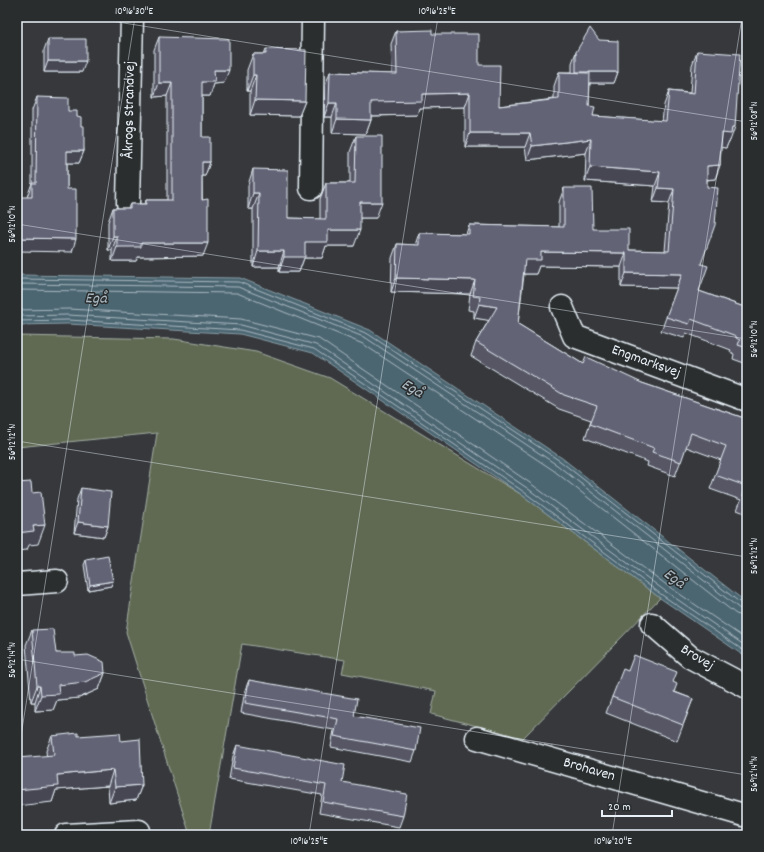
<svg xmlns="http://www.w3.org/2000/svg" width="764" height="852" viewBox="0 0 764 852" font-family="Dekko,sans-serif">
  <rect width="100%" height="100%" fill="#36383c"/>
  <filter id="ink" filterUnits="userSpaceOnUse"><feTurbulence type="fractalNoise" baseFrequency=".025" numOctaves="2"/><feDisplacementMap in="SourceGraphic" scale="8" xChannelSelector="R" yChannelSelector="G"/><feConvolveMatrix kernelMatrix="1 2 1 2 8 2 1 2 1" color-interpolation-filters="sRGB"/></filter>
  <g filter="url(#ink)">
    <path fill="#616b52" stroke="#a4aea5" d="M17 336 174 339 256 352 330 378 522 495 660 598 523 738 431 714 436 691 342 673 345 660 242 644 209 835H190L126 632 157 433 17 447Z"/>
    <path fill="#4c6671" stroke="#8a9ea7" d="M17 275 240 278 370 330 562 458 747 603V658L660 598 522 495 313 353 240 334 68 324 17 325Z"/>
    <g fill="none" stroke-linecap="round" stroke-linejoin="round">
      <path stroke="#aab9c2" stroke-width="1" d="M17 279 239 282 368 334 560 461 743 605 747 606
        M17 284 238 287 366 338 557 465 740 609 747 611
        M17 290 237 293 363 344 553 470 736 614 747 617
        M17 310 69 309 241 319 319 339 530 483 668 586 747 640
        M17 316 68 315 241 325 316 345 527 488 665 591 747 647
        M17 321 68 320 240 330 314 349 524 492 662 595 747 653"/>
      <g stroke="#e8f1f8" stroke-width="25">
        <path id="minor" d="M311 188 313 17
          M128 203 132 17
          M562 307 574 336 747 400
          M17 584 57 581
          M652 624 690 657 747 687
          M477 738 747 816
          M66 835 139 831"/>
      </g>
      <use href="#minor" stroke="#2a2d2e" stroke-width="22"/>
    </g>
    <path fill="#565665" stroke="#e8f1f8" d="M396 31 432 34 479 65 499 106 554 99V86L559 72H572V63L576 52 618 72 614 83H590L589 106 593 116 662 121 664 105 669 91 690 93 692 65 697 51 730 141H729L726 148 721 147 720 165 715 179 707 180 699 291 747 308V364L733 359 734 354 730 352 731 350 686 333 684 338 661 331 677 288 621 287V267L539 266 536 274H524L518 324 583 364 642 383 747 419V514L737 510 741 500 710 489 721 460 686 447 675 476 647 466 648 462 585 438 591 420 559 409 471 356 476 342 489 320 474 318V311L468 310 470 294 391 292 392 258 397 244 415 245 419 233 466 234 469 225 559 227V202L564 188 593 229 629 250 665 251 669 203 653 202 655 186 585 181 586 153 527 160 525 147H465V107L419 108 417 115 371 116V120L366 134 332 133V117H324L325 86 330 72 392 74 391 44Z
      M159 37 224 83 214 84 210 96H202V137L210 162 205 176H202L203 256 138 257 136 261H112V250H108V222L113 208H128L130 204H145L146 200H167V96L154 97V50Z
      M48 39 82 72H44V50Z
      M266 49 305 101 299 116 250 115V91H247V70L253 54H264Z
      M37 97 68 111 77 116 81 126 84 151 79 163H67V189L72 252 27 197 32 183V110Z
      M356 136 376 218H360L354 246H326L322 258H304L299 272H279V267H253V209H248V185L253 169 288 218 320 219V199L326 183H350V152Z
      M81 488 108 526 104 537 74 533 77 499Z
      M86 560 113 581 111 586 88 590 84 565Z
      M32 630 56 653 75 656 105 673 99 689 79 698 57 700 53 710 35 711V702H31L26 645Z
      M628 671 673 682 675 692 693 699 677 741 606 713 612 697Z
      M249 680 354 716 416 751 412 762 331 747 334 730 241 713 245 690Z
      M52 736H78L121 741 142 785 136 800 109 803 108 786 56 790 52 802 46 751Z
      M237 745 342 782 403 816 399 827 319 813 322 795 229 779 233 756Z"/>
    <path fill="#464653" stroke="#e8f1f8" d="M48 61H86L82 72H44Z
      M214 70H229L224 83 214 84 210 96H197L202 82Z
      M576 72H618L614 83H573Z
      M253 75H256L250 91H247Z
      M159 83H172L167 96 154 97Z
      M470 93 465 107 419 108 417 115 366 116 371 102 422 94Z
      M255 100 305 101 299 116 250 115Z
      M329 103H337L332 117H324Z
      M337 119 371 120 366 134 332 133Z
      M732 127H735L730 141H729L726 148 717 147 722 133Z
      M470 133H530L525 147H465Z
      M591 139 586 153 527 160 532 146Z
      M67 151H84L79 163H63Z
      M202 162H210L205 176H197Z
      M720 165 715 179 702 180 707 166Z
      M590 167 660 172 655 186 585 181Z
      M658 188 674 189 669 203 653 202Z
      M253 193H259L253 209H248Z
      M360 202H382L376 218H354Z
      M328 230H360L354 246H326L322 258H304L299 272H279L284 257 305 242Z
      M113 236H117L112 250H108Z
      M17 238 76 239 72 252 17 251Z
      M141 243H208L203 256 138 257 136 261H112L117 247Z
      M258 251H284L279 267H253Z
      M541 252 626 253 621 267 539 266 536 274H520L525 260Z
      M626 273 682 274 677 288 621 287Z
      M396 278 475 280 470 294 391 292Z
      M479 304 497 307 492 321 474 318Z
      M78 522 108 526 104 537 74 533Z
      M45 525 38 544 29 545 27 550 17 551V533L33 526Z
      M113 581 111 586 88 590 90 585Z
      M105 673 99 689 79 698 57 700 53 710 35 711 41 695 58 685Z
      M37 686H40L35 702H31Z
      M113 770 108 786 56 790 52 802 17 806V790L57 775Z
      M142 785 136 800 109 803 115 787Z"/>
    <path fill="#646476" stroke="#e8f1f8" d="M590 28 599 40 618 41V72H576V52Z
      M432 30V34H479V65H500L499 106 559 99V72L590 73 589 106 595 107 593 116 666 121 669 91 694 94 697 51 740 54 735 127H732L731 134 722 133 720 165 707 166V187L718 188 715 225 701 264 708 266 699 291 747 308V348L738 345 740 340 736 338V336L691 319 689 324 666 317 682 274 626 273V253L541 252V260H525L518 324 583 364 586 357 642 383 747 419V498L743 496 746 486 715 475 726 446 691 433 681 462 652 452 654 448 590 424 597 406 564 395 476 342 497 307 479 304 480 297 473 296 475 280 396 278 397 244 419 245V233L469 234V225L564 227V188H592L593 229H629V250L669 251 674 189 658 188 660 172 590 167 591 139 532 146 530 133H470V93L422 94V101L371 102V120L337 119V103H329L330 72 397 74 396 31Z
      M159 37 229 39V70H214L215 82H202V137H210V162H202V200L208 199V243H141V247H117V236H113V208H130V204H146V200H172V83H159Z
      M48 39H86V61H48Z
      M266 49 306 50 305 101 255 100 256 75H253V54H266Z
      M37 97 68 98V111H77V116L81 117V126H84V151H67V189H76V239L17 238V197H32V183H36Z
      M356 136H382V202H360V230H328V242H305V257H284V251H258L259 193H253V169L288 170V218L326 219V183H355Z
      M31 482 32 493 41 492 45 525 33 526 34 531 17 533V483Z
      M81 488 111 492 108 526 78 522Z
      M108 556 113 581 90 585 86 560Z
      M53 629 56 653H75V656L88 655 104 662 105 673 85 682 58 685 59 694 41 695 40 686H37L32 630Z
      M634 655 677 672 673 682 677 684 674 692 693 699 683 725 612 697 623 669 628 671Z
      M249 680 357 699 354 716 420 728 416 751 334 736 338 719 245 703Z
      M78 733V736L120 733 121 741 140 739 142 785 115 787 113 770 57 775 58 786 17 790V758L54 755 52 736Z
      M237 745 345 765 342 782 407 794 403 816 323 802 326 785 233 768Z"/>
  </g>
  <path fill="none" stroke="#e8f1f8" stroke-width="1" stroke-opacity="0.45" d="M86 17 747 122M17 224 747 339M17 441 747 557M17 659 747 775M17 761 135 17M309 835 438 17M612 835 742 17"/>
  <g text-anchor="middle" dominant-baseline="central" stroke-width="3" stroke-linejoin="round" paint-order="stroke">
    <g font-size="15" fill="#e8f1f8" stroke="#2a2d2e">
      <text transform="translate(130 110) rotate(-89)">Åkrogs Strandvej</text>
      <text transform="translate(646 362) rotate(20)">Engmarksvej</text>
      <text transform="translate(697 658) rotate(32)">Brovej</text>
      <text transform="translate(589 770) rotate(16)">Brohaven</text>
    </g>
    <g font-size="16" font-style="italic" fill="#aab9c2" stroke="#2a2d2e">
      <text transform="translate(96 299) rotate(1)">Egå</text>
      <text transform="translate(412 389) rotate(31)">Egå</text>
      <text transform="translate(674 579) rotate(36)">Egå</text>
    </g>
  </g>
  <rect width="764" height="852" fill="none" stroke="#2a2d2e" stroke-width="44"/>
  <path d="M602 810v6h70v-6" fill="none" stroke="#e8f1f8" stroke-width="2"/>
  <text x="608" y="810" font-size="12" fill="#e8f1f8" stroke="#2a2d2e" stroke-width="3" paint-order="stroke">20 m</text>
  <rect x="22" y="22" width="720" height="808" fill="none" stroke="#e8f1f8" stroke-width="1.5"/>
  <g font-size="10" text-anchor="middle" fill="#e8f1f8">
    <text x="134" y="14">10°16'30"E</text>
    <text x="437" y="14">10°16'25"E</text>
    <text transform="translate(753 121) rotate(-90)" y="4">56°12'08"N</text>
    <text transform="translate(11 224) rotate(-90)" y="4">56°12'10"N</text>
    <text transform="translate(753 339) rotate(-90)" y="4">56°12'10"N</text>
    <text transform="translate(11 442) rotate(-90)" y="4">56°12'12"N</text>
    <text transform="translate(753 556) rotate(-90)" y="4">56°12'12"N</text>
    <text transform="translate(11 660) rotate(-90)" y="4">56°12'14"N</text>
    <text transform="translate(753 774) rotate(-90)" y="4">56°12'14"N</text>
    <text x="309" y="844">10°16'25"E</text>
    <text x="613" y="844">10°16'20"E</text>
  </g>
</svg>
